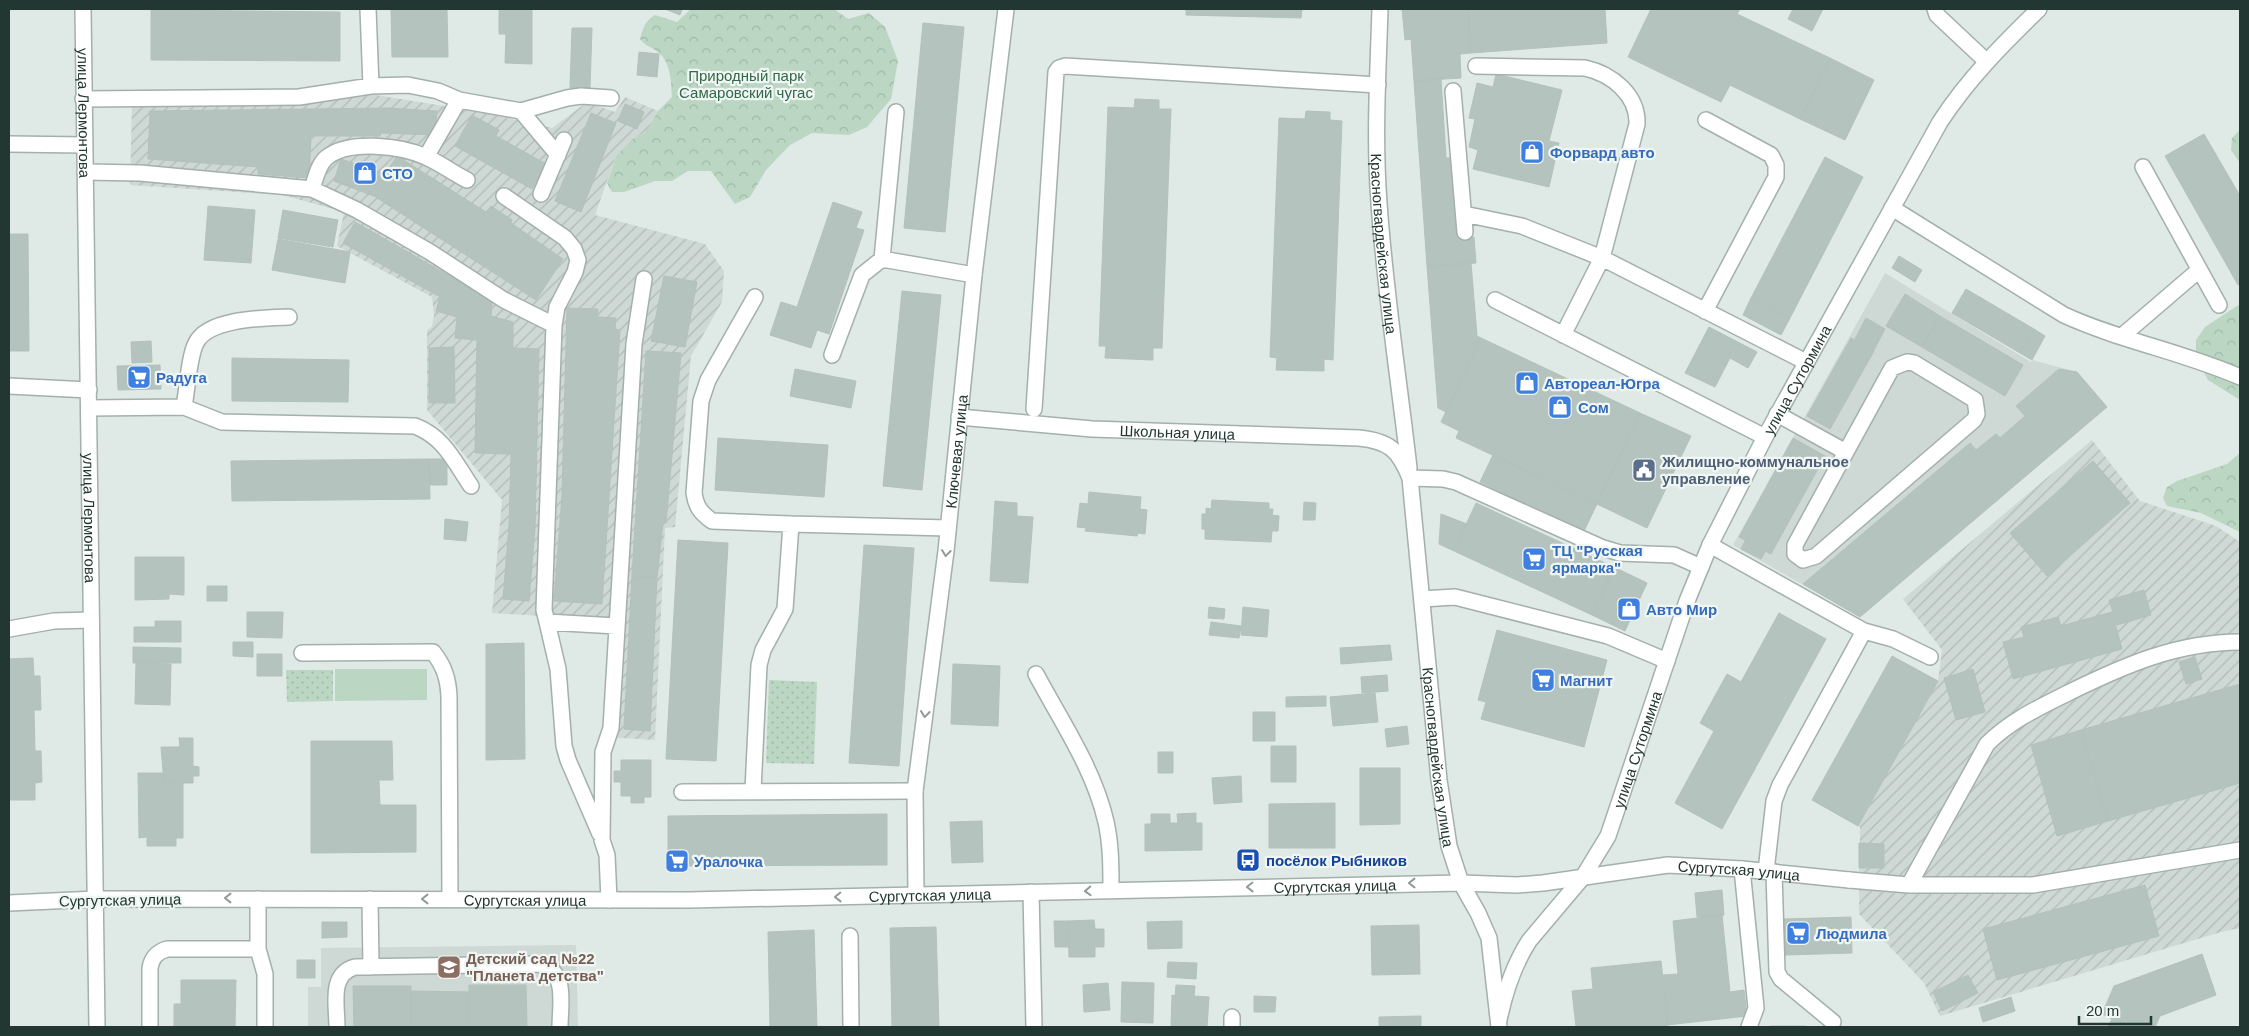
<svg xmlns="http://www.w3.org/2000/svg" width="2249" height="1036" viewBox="0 0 2249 1036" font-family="Helvetica,sans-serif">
  <defs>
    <pattern id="industrial-furrows" width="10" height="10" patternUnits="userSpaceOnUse" patternTransform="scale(1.25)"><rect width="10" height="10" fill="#ced8d4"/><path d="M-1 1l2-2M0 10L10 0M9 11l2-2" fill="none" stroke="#b1bab6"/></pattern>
    <pattern id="forest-crowns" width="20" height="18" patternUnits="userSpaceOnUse" patternTransform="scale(1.25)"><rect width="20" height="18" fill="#bbd7c3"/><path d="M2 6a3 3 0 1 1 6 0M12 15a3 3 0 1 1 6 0" fill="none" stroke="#a0b9a8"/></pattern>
    <pattern id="park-dots" width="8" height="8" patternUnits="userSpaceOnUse" patternTransform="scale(1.25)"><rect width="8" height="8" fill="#bbd7c3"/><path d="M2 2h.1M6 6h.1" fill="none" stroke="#a0b9a8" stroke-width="1.8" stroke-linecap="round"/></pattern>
  </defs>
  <rect width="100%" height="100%" fill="#dfe9e5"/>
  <path fill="#ced8d4" d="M1885 273 2031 362 2032 360 2077 372 2107 407 1860 617 1733 545Z
    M576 945 578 1027H308V987H321V948Z"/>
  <path fill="url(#industrial-furrows)" d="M376 95 481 112 552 128 587 102 615 112 625 97 658 111 647 131 631 140 616 156 595 215 705 244 724 271 722 302 691 356 675 527 665 528 655 740 605 737 612 620 492 613 502 500 427 410V331L432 326 434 316 432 297 337 246 344 212 283 195 130 185 132 102Z
    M2092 440 2140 501 2216 526 2240 542V928L2221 932 1940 1016 1924 983 1859 914 1860 827 1858 826 1938 681 1942 650 1903 599Z"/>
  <path fill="#bbd7c3" d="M335 669H427V700L335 701Z"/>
  <path fill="url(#forest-crowns)" d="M691 9H834L848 19 869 13 885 27 898 61 891 99 867 127 849 135 812 133 790 145 766 170 750 197 735 204 711 171H688L672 181H655L624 192H612L607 183 616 156 631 140 647 131 658 111 672 97C671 84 671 63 660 54 653 47 646 47 640 39 643 28 645 21 655 15L677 22Z
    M2240 130V163L2231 150 2232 138Z
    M2240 304V400L2208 380 2196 358V340L2205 327Z
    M2240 453V532L2201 513 2167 506 2163 498 2167 487 2177 481 2227 464Z"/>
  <path fill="url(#park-dots)" d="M286 670H333V701L287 702Z
    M769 680 817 682 814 764 766 763Z"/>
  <path fill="#b5c3be" stroke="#b3c1bc" d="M391 9H447L448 57H392Z
    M499 9H532V64L505 63 506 34H499Z
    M665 9H682L680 15Z
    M1186 9H1302L1301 18 1186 15Z
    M1402 9H1468L1471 53 1460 54 1461 78 1414 81 1411 39 1405 40Z
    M1468 9H1605L1607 43 1471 53Z
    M1651 9H1740L1737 14 1830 58 1800 119 1730 85 1721 102 1628 57Z
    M1793 9H1823L1812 31 1788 19Z
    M151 10 340 12V61L151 60Z
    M923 23 964 27 945 232 904 228Z
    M572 28H592L590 88H570Z
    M639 52 659 54 657 77 637 75Z
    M1830 58 1874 80 1845 140 1800 119Z
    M1496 74 1562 90 1549 141 1559 143 1549 187 1473 169 1478 150 1469 147 1475 119 1469 118 1477 83 1493 87Z
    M1441 79 1446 158H1452L1458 238 1474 237 1476 263 1427 266 1414 81Z
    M1135 99 1159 100V109H1171L1162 348H1153V360L1105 358 1106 346H1099L1108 107 1134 108Z
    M625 104 644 112 637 129 618 121Z
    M388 108 437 111 435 135 381 133 380 136H311L309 178 258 174V167L148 159 150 111Z
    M1306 111 1330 112V120L1342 121 1333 360 1324 359V371L1276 370 1277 358 1270 357 1279 118 1305 119Z
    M591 113 616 123 581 212 555 201Z
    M472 115 499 130 496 136 546 164 532 189 455 146Z
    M2204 134 2240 196V284L2238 285 2165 156Z
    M397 156 486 212 491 206 512 220 511 223 563 259 536 300 374 196 334 181 341 159 385 174Z
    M1825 157 1863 177 1790 318 1751 298Z
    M833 202 862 212 856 228 864 230 829 334 817 330 811 348 770 335 781 302 797 307Z
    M208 206 255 210 251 263 204 260Z
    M283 210 338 220 333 247 278 238Z
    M355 222 450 276 492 302 491 316 513 322V348L539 349 535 528 529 601 503 599 509 526 511 454 475 453 477 340 455 338 457 317 436 311 440 297 343 243Z
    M9 234H28L29 351H9Z
    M278 239 350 252 345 283 272 270Z
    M1899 256 1922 270 1915 282 1892 268Z
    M1471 263 1477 336 1481 338 1446 412 1438 408 1427 266Z
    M664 276 697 282 685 347 651 341Z
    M1966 289 2034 329 2020 353 1952 313Z
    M902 291 941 295 922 490 883 486Z
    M1905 294 1940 316 1922 347 1886 326Z
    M1751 298 1790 318 1781 335 1743 315Z
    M567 308 598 309 597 317 616 318 615 329 620 330 602 604 554 601 562 495Z
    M1940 316 2023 365 2005 396 1922 347Z
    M1866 318 1885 329 1874 350 1855 339Z
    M1709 327 1757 352 1748 368 1730 358 1715 387 1685 373Z
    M2034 329 2045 336 2032 360 2020 353Z
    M1481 338 1640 413 1597 504 1456 438 1459 431 1441 422Z
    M1851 338 1874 351 1830 429 1807 416Z
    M151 341 152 362 132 363 131 342Z
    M454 347 455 403H429V348Z
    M646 351 681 353 666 523H663L657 577 632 576Z
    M232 358 349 360 348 402 232 401Z
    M160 365 161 389 118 390 117 366Z
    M795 369 856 381 851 408 790 396Z
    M2059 369 2077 372 2107 407 1860 617 1803 584 1970 443 1976 450 1996 434 2000 438 2025 416 2016 406Z
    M1640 413 1691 436 1647 528 1597 504Z
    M718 438 828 445 824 497 715 490Z
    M1793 438 1825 456 1771 554 1739 537Z
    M1493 455 1597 504 1584 531 1480 482Z
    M429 459 430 499 232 501 231 461Z
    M429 459H447V485H430Z
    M2093 461 2130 503 2047 576 2010 533Z
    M1089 492 1141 497 1140 509 1147 510 1145 534 1138 533 1137 536 1085 531 1086 528 1077 527 1080 503 1088 504Z
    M1212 500 1269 503V509H1273L1272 515 1279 516 1278 531H1272L1271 542 1205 539V529H1202V514H1206V508L1211 509Z
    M995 501 1017 503V516L1033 517 1028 583 990 581Z
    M1304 502 1316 503 1315 520H1303Z
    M1476 503 1614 567 1592 615 1454 551Z
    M1441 514 1467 524 1454 551 1439 544Z
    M445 519 468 522 466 541 444 539Z
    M678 540 728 543 716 761 666 759Z
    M1745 541 1765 552 1761 559 1741 549Z
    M864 545 914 548 899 766 849 763Z
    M135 557H184V595L169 594V599L135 600Z
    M1614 567 1647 583 1625 631 1592 615Z
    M632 576 657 577 650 731 624 729Z
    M207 586H227V601H207Z
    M2144 590 2151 615 2117 625 2109 600Z
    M1209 607 1225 609 1224 619 1208 618Z
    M1243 607 1269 610 1267 637 1241 635Z
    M247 612H283L282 638 247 637Z
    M2112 612 2122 649 2013 679 2003 642 2024 637 2021 627 2058 617 2061 626Z
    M1779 613 1826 639 1722 829 1675 803 1714 731 1700 723 1727 674 1741 682Z
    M155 621H181V642H134V627H155Z
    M1211 622 1241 626 1239 638 1209 635Z
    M1497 630 1607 660 1584 747 1481 719 1486 702 1478 700Z
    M233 642H253V657L233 656Z
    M524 643 525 759 486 760V644Z
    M1390 645 1392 660 1341 664 1340 648Z
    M133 647 181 648V663H133Z
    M257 654H282V676H257Z
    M1892 656 1938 681 1858 826 1812 800Z
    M2195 657 2202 679 2186 684 2179 662Z
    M33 658 34 676H40L41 710H34L35 751H41L42 782 35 783V800H9V659Z
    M136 663 171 664 170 705 135 704Z
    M953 664 1000 666 998 726 951 724Z
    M1973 669 1985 712 1956 720 1944 678Z
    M1387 675 1388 691 1362 693 1361 677Z
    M2240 684V783L2108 821 2081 730Z
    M1375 693 1378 722 1333 726 1330 697Z
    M1326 696V706L1286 707V697Z
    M1253 712H1275V741H1253Z
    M1407 726 1409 744 1387 747 1385 729Z
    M2081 730 2108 821 2057 836 2031 745Z
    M179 738H193V766L199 767V776H193V783H164L161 747H180Z
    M311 741H392L393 780H379L380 805H416V852L311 853Z
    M1271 746H1296V782H1271Z
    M1158 752H1173V773H1158Z
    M621 760H651V797H644V803H631V796H621V782H614V771H621Z
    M1360 768H1400V824L1360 825Z
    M138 773H164V783H183V838H176V846H147V837L139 838Z
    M1241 776 1242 802 1214 804 1212 778Z
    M1335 803V848H1269V804Z
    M1196 813V823H1202V850L1145 851V824H1151V814H1170V823H1178L1177 814Z
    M887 814V865L668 866V816Z
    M982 821 983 862 952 863 950 822Z
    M1859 843 1884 844V868H1859Z
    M2145 885 2159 936 1997 980 1983 929Z
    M1722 890 1724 915 1697 917 1695 893Z
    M1722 915 1730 992 1744 990 1747 1016 1667 1025 1663 975 1678 974 1673 921Z
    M1851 917 1852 953 1785 955 1784 919Z
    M1094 920 1095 929H1104V947H1095V957H1069L1068 921Z
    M1054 921H1068V947H1055Z
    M1182 921V948L1148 949 1147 922Z
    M322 922H347V937L322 938Z
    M1419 925 1420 974 1372 975 1371 926Z
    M936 927 939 1027H892L890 928Z
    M814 930 817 1027H770L768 932Z
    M2202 954 2216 995 2160 1016 2155 1027H2108L2112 1019 2102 1014 2114 986Z
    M297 960H315V978H297Z
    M1661 961 1668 1027H1576L1572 991 1593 989 1591 968Z
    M1168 962 1197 963 1196 979 1167 977Z
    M1968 975 1978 993 1942 1011 1933 992Z
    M181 980H236L235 1027H174V1004H181Z
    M1122 982 1154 983 1153 1023 1121 1022Z
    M1108 983 1110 1010 1084 1012 1083 985Z
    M469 985H526L527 1027H469Z
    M1176 985 1195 986 1194 996 1209 997 1207 1027H1171L1172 995 1175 996Z
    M353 986H411V1027H354Z
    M411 991 469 992V1027H411Z
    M1254 996 1276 997 1275 1012H1254Z
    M2011 997 2015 1011 1983 1022 1979 1008Z
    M1421 1016V1027H1379V1017Z
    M1770 1026H1806V1027H1770Z"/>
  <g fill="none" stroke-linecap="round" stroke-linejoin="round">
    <g stroke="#a3b0ac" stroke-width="18">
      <path id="service" d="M1935 9 1937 15 1986 61
        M1476 66 1585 68C1612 74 1638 95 1637 124L1602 258 1563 335
        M371 86 408 85 438 91 459 100 521 111 558 155
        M1453 91 1465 232
        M83 99 299 97 371 86 368 9
        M521 111 567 98 581 96 611 98
        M9 144 84 145
        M426 157 459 100
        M2143 167 2219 305
        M85 172 140 173 312 189 357 210 430 252 504 300 554 325 557 307 575 272 578 260 574 249 565 238 504 196
        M312 189C315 180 318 165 326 158 348 139 402 146 426 157 440 163 453 173 467 180
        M541 194 564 140
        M1892 208 2064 315C2121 341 2183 352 2240 377
        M1464 214 1522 226 1602 258 1806 362
        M882 259 896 112
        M755 297 708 380 701 401 694 493C696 507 701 513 712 521L791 524
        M1495 300 1765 437
        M1705 311 1776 177V165L1771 155 1706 120
        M554 325 544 610 547 622 616 626
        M2122 336 2199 270
        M832 355 862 275 882 259 974 275
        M1907 362 1914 363 1975 400 1977 414 1974 420 1816 556 1803 560 1795 554V545L1892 368Z
        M184 407C187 391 189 356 196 343 208 318 265 318 289 317
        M89 408 184 407 222 422 415 426C444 437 454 461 471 486
        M1034 409 1056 72 1059 68 1065 66 1378 85
        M1777 414 1846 452
        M1410 478 1443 479 1456 482 1603 548 1620 553 1674 555 1701 567
        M1710 545 1864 631 1780 785 1774 801 1766 871
        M1422 599 1455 597 1608 636 1667 661
        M547 622 558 669 564 746 568 760 600 834
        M9 629 54 621 91 620
        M1864 631 1893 639 1930 657
        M302 653 433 652C444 666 448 678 449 696L450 899
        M1036 674C1061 721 1094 769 1106 822 1111 844 1111 867 1111 890
        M753 790 759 665 763 650 785 609 791 524 948 528
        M682 792 915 791
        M1742 869 1756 1008 1749 1027
        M1774 872 1777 972 1781 979 1833 1022
        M1849 880 1909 885H2033L2240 850
        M1909 885 1987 744C2011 720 2040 707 2070 692 2125 665 2178 642 2240 642
        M1031 892 1034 1027
        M258 899V949L265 974V1027
        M370 899 371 967
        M609 900 607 855 602 840 603 752 611 728 634 344 644 279
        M850 936 851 1027
        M150 1027V968C152 957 157 952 167 949H258
        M337 1027C337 1005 329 974 355 967L540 964C568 972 560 1004 560 1027
        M1232 1027V1017"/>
    </g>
    <g stroke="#a3b0ac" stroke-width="18">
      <g id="minor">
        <path id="s1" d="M1380 9C1378 73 1374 138 1379 203 1385 292 1399 380 1409 468"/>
        <path d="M9 386 89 390"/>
        <path id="s2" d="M959 417 1092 429 1359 438C1389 441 1399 450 1410 478L1439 780 1449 846 1461 883 1517 885 1543 883 1668 865 1742 869 1849 880"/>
        <path id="s3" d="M916 895 915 791 946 551 974 275 1006 9"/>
        <path d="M9 903 96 899"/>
        <path id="s4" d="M1499 1020C1505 991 1513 966 1529 941L1583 877 1608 836 1687 601 1710 545 1765 437 1940 122C1968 79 2002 45 2039 9"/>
      </g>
    </g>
    <g stroke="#a3b0ac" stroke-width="18">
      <g id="tertiary">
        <path id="s5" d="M83 9 97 1027"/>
        <path id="s6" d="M96 899 689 900 1461 883 1478 913 1489 938 1499 1027"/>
      </g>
    </g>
    <use href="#service" stroke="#fff" stroke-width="15"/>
    <use href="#minor" stroke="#fff" stroke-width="15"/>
    <use href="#tertiary" stroke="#fff" stroke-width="15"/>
  </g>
  <defs><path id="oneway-chevron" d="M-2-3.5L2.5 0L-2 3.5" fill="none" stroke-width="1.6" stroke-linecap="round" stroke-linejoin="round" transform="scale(1.25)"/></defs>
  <g stroke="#909b98">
    <use href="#oneway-chevron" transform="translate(946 553) rotate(97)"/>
    <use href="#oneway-chevron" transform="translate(925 714) rotate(97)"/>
    <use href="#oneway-chevron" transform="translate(1412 883) rotate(180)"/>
    <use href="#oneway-chevron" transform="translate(1250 887) rotate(179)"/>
    <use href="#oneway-chevron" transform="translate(1088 891) rotate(178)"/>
    <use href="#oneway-chevron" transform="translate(838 897) rotate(179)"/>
    <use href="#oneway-chevron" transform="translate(228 898) rotate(-180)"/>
    <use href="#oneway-chevron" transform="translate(425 899) rotate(-180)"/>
  </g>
  <defs>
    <g id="shop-square" transform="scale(1.25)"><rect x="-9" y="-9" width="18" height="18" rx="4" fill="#3f7fe0" stroke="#eff6f3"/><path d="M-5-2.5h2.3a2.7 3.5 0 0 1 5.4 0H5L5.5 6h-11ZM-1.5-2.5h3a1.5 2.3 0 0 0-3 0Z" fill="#fff"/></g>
    <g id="supermarket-square" transform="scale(1.25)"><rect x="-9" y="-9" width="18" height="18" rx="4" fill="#3f7fe0" stroke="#eff6f3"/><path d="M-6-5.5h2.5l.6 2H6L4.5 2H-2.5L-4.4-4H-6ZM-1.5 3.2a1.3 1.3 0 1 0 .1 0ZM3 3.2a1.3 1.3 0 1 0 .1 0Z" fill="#fff"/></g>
    <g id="civic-square" transform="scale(1.25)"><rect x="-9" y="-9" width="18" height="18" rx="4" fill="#5c6f8a" stroke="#eff6f3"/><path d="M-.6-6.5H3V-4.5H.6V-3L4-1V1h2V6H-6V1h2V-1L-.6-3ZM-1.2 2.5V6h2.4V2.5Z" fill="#fff"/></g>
    <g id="bus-square" transform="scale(1.25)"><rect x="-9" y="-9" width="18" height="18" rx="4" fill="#1a4fb4" stroke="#eff6f3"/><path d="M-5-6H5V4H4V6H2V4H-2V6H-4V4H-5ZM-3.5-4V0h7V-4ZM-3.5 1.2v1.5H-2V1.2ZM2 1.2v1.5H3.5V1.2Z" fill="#fff"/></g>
    <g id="school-square" transform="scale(1.25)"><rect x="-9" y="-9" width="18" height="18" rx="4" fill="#8d6e63" stroke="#eff6f3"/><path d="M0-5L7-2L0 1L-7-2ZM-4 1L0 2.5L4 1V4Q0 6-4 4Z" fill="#fff"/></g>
  </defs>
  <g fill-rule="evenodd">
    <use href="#shop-square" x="1532" y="152"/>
    <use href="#shop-square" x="365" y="173"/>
    <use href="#supermarket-square" x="139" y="377"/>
    <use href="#shop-square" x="1527" y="383"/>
    <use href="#shop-square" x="1560" y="407"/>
    <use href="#civic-square" x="1644" y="470"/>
    <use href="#supermarket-square" x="1534" y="559"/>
    <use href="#shop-square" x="1629" y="609"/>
    <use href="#supermarket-square" x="1543" y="680"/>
    <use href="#bus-square" x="1248" y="860"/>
    <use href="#supermarket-square" x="677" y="861"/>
    <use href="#supermarket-square" x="1798" y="933"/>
    <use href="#school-square" x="449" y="967"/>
  </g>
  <g text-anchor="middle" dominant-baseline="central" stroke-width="4.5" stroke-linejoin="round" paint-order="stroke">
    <g font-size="15" fill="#326849" stroke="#eff6f3">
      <text x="746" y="75">Природный парк<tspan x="746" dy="17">Самаровский чугас</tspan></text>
    </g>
    <g font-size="15" fill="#223732" stroke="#eff6f3">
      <text stroke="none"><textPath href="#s5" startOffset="104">улица Лермонтова</textPath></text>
      <text stroke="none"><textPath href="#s1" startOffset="235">Красногвардейская улица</textPath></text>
      <text stroke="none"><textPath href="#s4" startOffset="712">улица Сутормина</textPath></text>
      <text stroke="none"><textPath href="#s2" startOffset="219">Школьная улица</textPath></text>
      <text stroke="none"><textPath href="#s3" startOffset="446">Ключевая улица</textPath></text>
      <text stroke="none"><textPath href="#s5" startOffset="509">улица Лермонтова</textPath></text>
      <text stroke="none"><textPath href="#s4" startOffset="308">улица Сутормина</textPath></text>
      <text stroke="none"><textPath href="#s2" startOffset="751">Красногвардейская улица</textPath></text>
      <text stroke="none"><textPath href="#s2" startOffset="1159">Сургутская улица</textPath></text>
      <text stroke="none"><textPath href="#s6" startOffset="1239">Сургутская улица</textPath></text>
      <text stroke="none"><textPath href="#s6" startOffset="834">Сургутская улица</textPath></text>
      <text transform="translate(120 900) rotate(-1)">Сургутская улица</text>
      <text stroke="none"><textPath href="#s6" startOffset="429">Сургутская улица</textPath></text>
    </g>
    <g font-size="15" font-weight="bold" fill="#366cbe" stroke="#eff6f3" text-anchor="start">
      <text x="1550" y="152">Форвард авто</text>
      <text x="382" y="173">СТО</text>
      <text x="156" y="377">Радуга</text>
      <text x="1544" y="383">Автореал-Югра</text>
      <text x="1578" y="407">Сом</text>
      <text x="1552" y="550">ТЦ "Русская<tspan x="1552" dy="17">ярмарка"</tspan></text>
      <text x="1646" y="609">Авто Мир</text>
      <text x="1560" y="680">Магнит</text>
      <text x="694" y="861">Уралочка</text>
      <text x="1816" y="933">Людмила</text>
    </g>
    <g font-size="15" font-weight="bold" fill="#4e5e75" stroke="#eff6f3" text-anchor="start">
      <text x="1662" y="461">Жилищно-коммунальное<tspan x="1662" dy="17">управление</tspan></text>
    </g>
    <g font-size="15" font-weight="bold" fill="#164399" stroke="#eff6f3" text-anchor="start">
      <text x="1266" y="860">посёлок Рыбников</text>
    </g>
    <g font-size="15" font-weight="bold" fill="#785e54" stroke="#eff6f3" text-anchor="start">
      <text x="466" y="958">Детский сад №22<tspan x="466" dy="17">"Планета детства"</tspan></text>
    </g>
  </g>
  <rect width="2249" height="1036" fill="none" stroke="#223732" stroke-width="20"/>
  <path d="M2079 1016v8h72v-8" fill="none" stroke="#223732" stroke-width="2.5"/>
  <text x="2086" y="1016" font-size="15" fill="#223732" stroke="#eff6f3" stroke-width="4" paint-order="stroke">20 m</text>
</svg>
